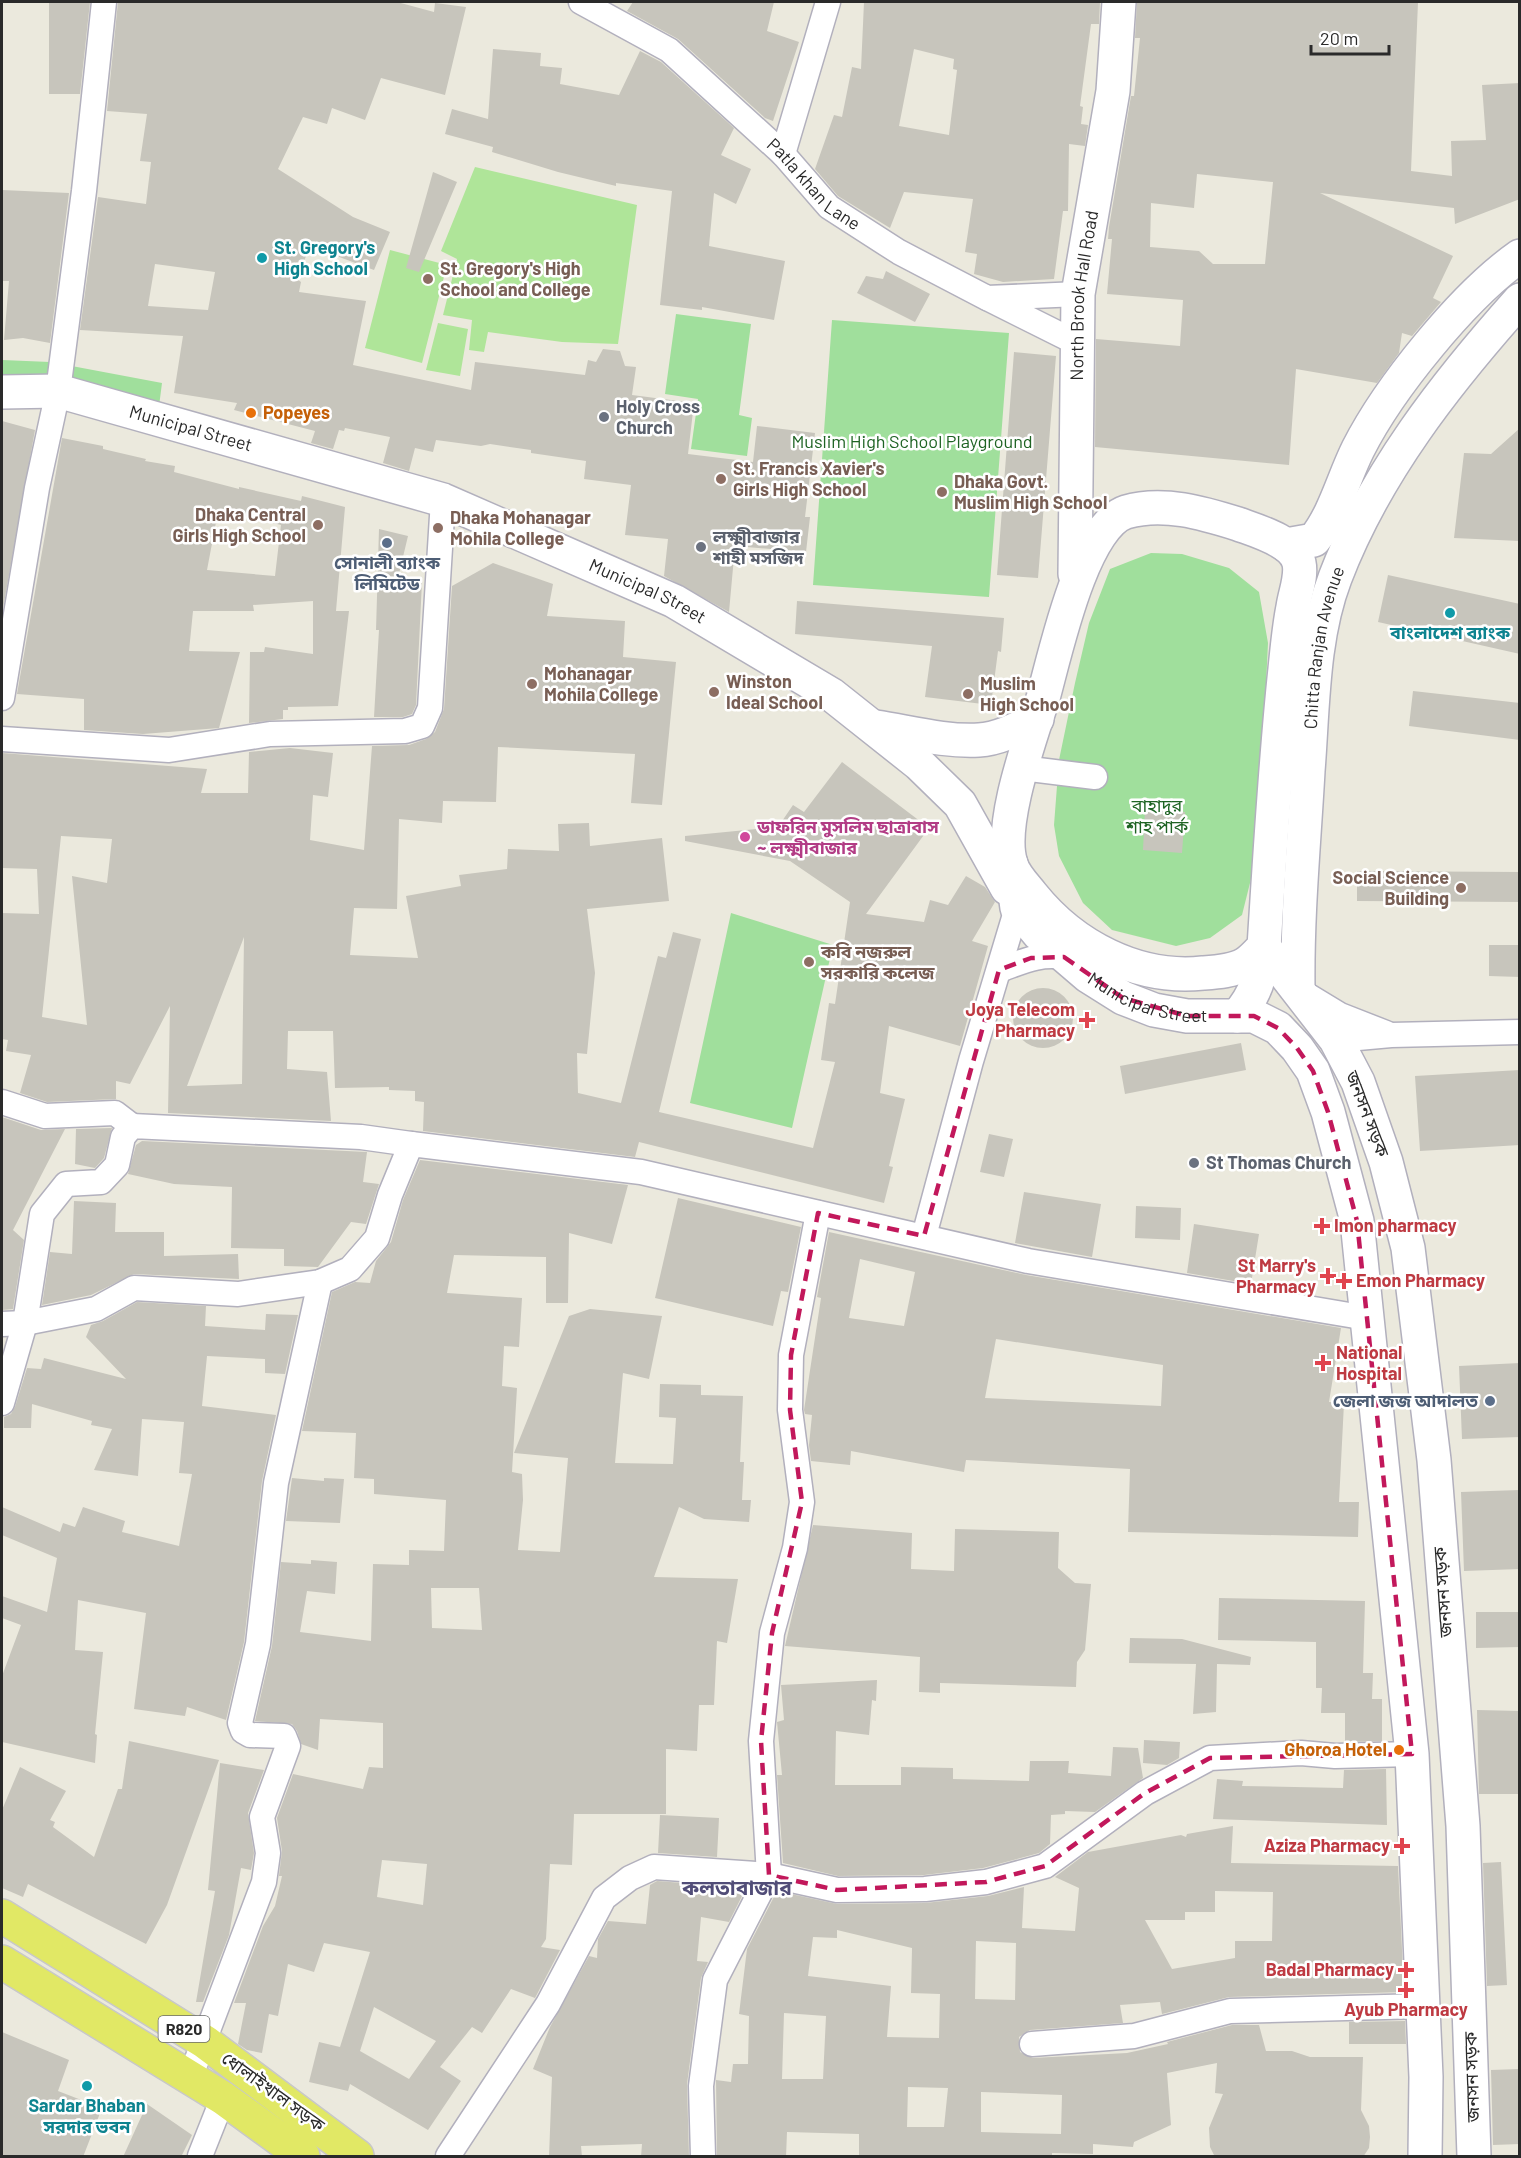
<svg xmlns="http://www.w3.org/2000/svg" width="1521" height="2158" font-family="Barlow,'Noto Sans Bengali',sans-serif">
<rect width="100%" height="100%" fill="#ebe9dd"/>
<path fill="#a0df9c" d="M676 314 751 324 739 415 752 418 747 456 691 449 698 399 665 394Z
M832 320 1009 333 989 597 813 585Z
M2 360 50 362 45 382 2 384Z
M61 364 162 383 158 414 65 388Z
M1151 553 1182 554 1229 568 1259 592 1268 643 1258 851 1242 915 1210 938 1176 946 1112 930 1083 903 1059 856 1054 825 1059 760 1075 683 1089 623 1110 569Z
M731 913 833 945 792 1128 690 1103Z"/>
<path fill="#afe599" d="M475 167 637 205 618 344 562 342 488 332 484 352 469 350 472 320 443 315 457 259 441 251Z
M390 250 447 265 422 363 365 348Z
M438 323 468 329 460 376 426 370Z"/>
<path fill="#c7c5bc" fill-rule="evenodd" d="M49 2H90L80 94H49Z
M118 2H397L434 12 435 3 466 7 445 95 381 78 365 120 332 108 327 124 303 117 278 169 353 217 390 232 374 270 310 246 297 279 301 282 299 292 366 301 353 365 471 390 475 362 585 375 588 360 596 362 603 349 620 351 625 366 636 367 632 395 694 403 688 454 753 462 757 426 815 433 805 517H810L806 552 735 546 729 612 664 576 668 539 625 535 631 485 584 479 586 461 531 453V450L490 444 481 446 436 440 433 452 415 448 409 471 383 463 390 437 345 428 344 431 339 430 333 449 311 443 315 431 234 410 237 403 174 393 183 336 80 330 98 197 146 204 151 162 140 161 147 114 107 111ZM155 264 215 272 208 310 148 306Z
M633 2H774L767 31 799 42 773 121 765 118 678 39 627 11Z
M864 2H1100L1099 24H1091L1080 106 1083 107 1081 124 1088 125 1085 146 1069 144 1068 211H1063L1054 279 1003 282 974 274 977 254 965 252 973 199 904 192 890 228 838 196 815 169 834 115 842 117 852 67 861 69ZM914 49 954 59 953 69 957 70 949 135 899 126Z
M1137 2H1418L1411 171 1452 176 1451 141 1486 140 1482 85 1520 83V199L1455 224 1454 208 1320 193 1453 256 1433 298 1441 302 1412 336 1402 333 1399 353 1377 383 1296 369 1289 465 1095 447 1096 339 1180 346 1183 300 1107 294 1112 239H1108L1109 227 1131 96H1134L1140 38H1135ZM1197 174 1273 182 1265 264H1213L1199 251 1150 247 1151 203 1194 208Z
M493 49 541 53 540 66 562 68 560 84 619 95 640 51 661 62 734 128 721 155 751 169 736 204 714 193 709 246 785 261 774 320 702 307V310L660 305 672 191 616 183V186L558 172 492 152 493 147 445 134 452 109 488 119Z
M433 172 457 182 419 272 406 268Z
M2 190 69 193 50 343 23 338 4 340 9 281H2Z
M886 271 930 294 915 322 857 293 866 276 883 279Z
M1014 352 1056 356 1038 578 997 575Z
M2 421 35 430 2 614Z
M1520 428V541L1454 538 1464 453 1491 454Z
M62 438 103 446V449L146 459 145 461 175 466 174 472 239 489V487L301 501 302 496 345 507 336 611H349L338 706 288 707V710H283V719L249 723 250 652H264L265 647 313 654V601L253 605 254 611H193L189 651 240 652 219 728 143 734 84 730V699L17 694ZM224 511 281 525 275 576 207 570 217 517 222 519Z
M379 529 408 536 397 582H422L416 705 412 714 403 717H374L379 630H376Z
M493 563 553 584 547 616 625 621 623 657 676 662 662 805 631 803 635 754 498 747 496 802 443 801 442 823 399 819 397 909 354 908 350 955 418 958 406 896 461 886 459 875 507 869 508 849 559 851 558 824 589 823 590 846 662 838 669 901 587 909 595 973 587 1054 577 1053 578 1093 621 1103 658 956 666 958 673 932 701 939 659 1112 813 1148 835 1062 821 1060 829 1003 835 1004 850 902 790 861 685 841V836L778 827 793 805 804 812 842 762 929 828 866 914 924 922 930 900 948 905 966 876 985 887 995 902 972 941 988 946 960 1046 889 1026 880 1093 905 1099 889 1166 893 1167 884 1203 639 1142 635 1157 423 1131 424 1102 415 1101V1091L389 1090V1087L335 1088 333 1031H288L287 1069 327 1072 331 1121 168 1113 170 1006 130 1084 116 1081V1099L47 1102 20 1093 31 1055 6 1051 8 1040 2 1039V913L39 914 37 869 2 868V753L207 769 201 793H248L249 752 290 748 333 753 328 797 313 795 310 840 364 850 372 746 409 745 426 739 435 732 444 709 452 586ZM61 836 112 839 107 883 72 876 87 1025 42 1017ZM244 937 242 1084 187 1086Z
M1388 575 1520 604V654L1378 622Z
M797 601 1004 618 1001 652 998 651 991 705 925 697 932 646 795 634Z
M1413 691 1520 703V740L1409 726Z
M1145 809 1185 812 1182 853 1143 850Z
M1357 871 1520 872V902L1357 901Z
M1489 945H1520V977L1489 976Z
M1013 1018a30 30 0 1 1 60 0a30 30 0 1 1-60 0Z
M1241 1043 1246 1070 1125 1094 1120 1066Z
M1520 1070V1145L1420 1151 1415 1076Z
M2 1117 41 1130 65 1129 13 1230 24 1240 13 1309 2 1310Z
M112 1128 104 1158 95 1168 75 1164 76 1129Z
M989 1134 1013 1139 1004 1177 980 1172Z
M142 1141 367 1152 363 1182 379 1184 366 1224 351 1222 318 1267 284 1266V1249L231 1248 232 1187 174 1184 128 1174 136 1145Z
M420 1160 628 1185 612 1244 569 1233 568 1303H546V1257L454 1255 447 1293 522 1298 519 1347 504 1346 502 1386 517 1388 512 1472 522 1474 523 1500 518 1550 560 1552 568 1458 514 1453 569 1316 590 1309 662 1316 649 1379 623 1373 615 1463 673 1464 676 1418 659 1417 660 1384 701 1385V1395L743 1396 740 1462H744L742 1500H751L749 1522 704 1519 679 1507 654 1577 738 1579 727 1643 717 1641 714 1705H699L697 1751 666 1749V1814H574L572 1865 550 1864 546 1939 541 1947 560 1950 535 1998 511 1989 482 2033 472 2027 440 2067 461 2081 428 2130 350 2084 348 2091 309 2082 319 2042 340 2047 370 1952 324 1943 314 1972 288 1964 278 2016 269 2014 262 2053 247 2050 238 2044 246 2003H234L263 1926 275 1906 282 1876H279L282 1851 277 1818 293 1774 363 1789 369 1767 383 1768V1723L320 1719 318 1750 301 1744 297 1731 292 1724 255 1721 272 1646 281 1562 311 1564V1560L337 1562 335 1594 307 1591 300 1632 371 1641 373 1564 409 1565V1550L444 1551 446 1500 374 1494V1479L354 1478 356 1433 302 1431 332 1292 355 1282 370 1283 376 1261 391 1242 403 1200ZM431 1588H479L482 1630 432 1628ZM382 1860 427 1864 423 1905 377 1897ZM374 2007 436 2041 409 2079 360 2051Z
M1024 1192 1101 1204 1092 1257 1015 1243Z
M678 1198 801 1227 788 1292 781 1291 773 1326 655 1298Z
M74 1201 116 1203 115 1232H164V1256L238 1254 239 1279 134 1274 91 1295 42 1305 50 1252 72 1254Z
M1136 1206 1181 1208 1180 1240 1135 1238Z
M1194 1224 1259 1234 1251 1284 1187 1273Z
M829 1232 1026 1275 1341 1328 1329 1402 1344 1403 1339 1502H1359L1358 1537 1128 1532 1130 1469 966 1460 964 1472 851 1451 850 1465 811 1461 809 1445 812 1415 805 1414 804 1410 821 1298 817 1297ZM860 1259 915 1272 904 1326 849 1318ZM996 1339 1163 1365 1161 1406 985 1398Z
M137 1302 206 1306 205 1326 265 1330 266 1314 298 1315 285 1374 265 1373V1359L207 1356 202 1406 276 1415 262 1481 244 1642 226 1720 187 1707 185 1716 134 1709 146 1613 78 1600 75 1650 103 1652 95 1734 97 1735 95 1763 2 1742V1676L21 1625 2 1618V1596L47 1612 57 1558 2 1535V1507L60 1532 63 1523 75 1527 83 1507 125 1521 122 1532 179 1546 192 1474 179 1473 184 1422 142 1419 138 1476 94 1470 112 1429 91 1425 92 1421 32 1404 31 1428H4V1417L11 1414 15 1407 27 1368 41 1369 44 1358 126 1379 86 1337 91 1325 103 1321Z
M1520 1363V1437L1462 1439 1459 1366Z
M292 1478 324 1481V1478L344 1479 340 1523 286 1521Z
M1520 1490V1569L1464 1571 1461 1492Z
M813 1525 912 1533 911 1569 954 1571 955 1529 1059 1532 1058 1568 1075 1583 1091 1584 1085 1650 1077 1662 1076 1687 940 1683V1693L919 1692 920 1657 785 1646Z
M1219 1598 1365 1601 1363 1673H1373L1372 1699H1382V1741L1345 1742V1713H1321L1322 1688H1316V1642L1218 1640Z
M1476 1612H1520V1647L1476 1648Z
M1130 1638 1182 1639 1251 1657 1250 1665 1217 1664 1216 1712 1193 1714 1196 1664 1129 1663Z
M877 1680 876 1701 872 1700 869 1735 836 1731 835 1785H901V1767L953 1768V1779L1029 1781 1030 1761H1069L1068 1773 1111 1776 1113 1747 1138 1748 1143 1778 1095 1812 1065 1811V1814L1051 1815 1050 1844 1039 1853 983 1868 924 1875 838 1876 783 1863 777 1775H782L777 1722 784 1720 781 1685Z
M1477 1710 1520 1711V1794H1479Z
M1144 1740 1180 1742 1179 1758 1167 1765 1143 1763Z
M129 1741 219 1760 167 1905 146 1944 28 1884 23 1897 2 1888V1810L20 1767 66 1791 50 1820 55 1822 53 1827 94 1857 118 1789H122Z
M220 1763 264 1770 248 1813 254 1853 251 1870 241 1868 229 1935 203 2002H196L215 1891 208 1890Z
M1386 1769 1387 1825 1213 1819 1217 1779 1243 1781 1242 1786 1343 1788 1344 1770Z
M660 1815 719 1818 717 1857 658 1853Z
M1233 1826 1231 1863 1398 1866 1404 1992 1229 1997 1162 2014 1160 2002 1120 2005 1123 2023 1030 2030 1019 2037 1020 2052 1033 2058 1127 2053 1168 2044 1167 2042 1232 2025H1259L1266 2051H1292L1310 2057H1363L1361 2110 1369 2126 1370 2137 1369 2148 1363 2157H1215L1210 2147 1209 2128 1223 2094 1215 2093 1217 2063 1167 2073 1171 2125 1134 2142 1133 2147 1093 2144V2154L1052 2153V2157H859V2134L787 2132 786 2157H717L716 2080 731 2082 733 2064H748L749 2016 739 2014 747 1949 777 1891 837 1904 925 1903 988 1896 1024 1887 1022 1928 1075 1931 1079 1888 1055 1877 1088 1852 1181 1835 1186 1837 1187 1834ZM1215 1891 1273 1892 1272 1941H1235V1958L1172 1969 1145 1920H1185V1912H1215ZM837 1930 912 1948 911 1993 940 1994 939 2038 887 2037 891 1986 808 1976 813 1937 837 1938ZM976 1941 1016 1943 1015 2000 975 1999ZM784 2013 826 2016 823 2079H782ZM908 2087 948 2088 944 2127H907ZM981 2092 1062 2095 1061 2134 981 2132Z
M1501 1862 1507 1985 1487 1986 1483 1863Z
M657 1881 746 1888 729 1922 701 1917 697 1961 708 1962 701 1978 687 2084 689 2157H641L642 2144 581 2146 582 2157H549L552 2077 533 2069 550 2027 589 1956 597 1958 598 1939 608 1921 646 1924 650 1885Z
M1405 2021 1406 2044H1349V2022Z
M2 2032 69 2060 58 2091 102 2108 83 2157H2Z
M1520 2069V2144L1493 2145 1491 2070Z
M147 2104 192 2135 181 2157H123Z"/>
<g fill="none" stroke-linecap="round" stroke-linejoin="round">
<g stroke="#b2b0bd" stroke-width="27">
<g id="street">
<path id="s1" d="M581 2 669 50 783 154 829 207 899 252 987 298 1078 294"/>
<path d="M783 154 828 2"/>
<path d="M989 299 1075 342"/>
<path d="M2 698 37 488 58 391 84 191 104 2"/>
<path d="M2 739 169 750 270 734 405 731 422 726 430 708 443 500"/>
<path d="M1022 768 1095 777"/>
<path d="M999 970C1022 962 1039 953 1064 957"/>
<path d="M1307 995 1340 1015 1386 1033"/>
<path d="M1336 1040 1391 1035 1520 1032"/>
<path d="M2 1102 45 1116 115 1113 132 1126"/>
<path d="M924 1236 971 1061 1017 908"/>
<path d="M2 1324 25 1323 96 1309 134 1288 238 1294 320 1282 350 1269 377 1238 390 1195 411 1144 641 1172 1028 1261 1367 1318"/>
<path d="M2 1403 25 1323 42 1214 66 1184 101 1182 117 1165 123 1137 132 1126 361 1137 411 1144"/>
<path d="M1032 2044 1134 2036 1230 2011 1423 2006"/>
<path d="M190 2078 264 1882 268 1853 262 1817 288 1746 284 1736 250 1735 243 1731 240 1723 258 1644 276 1483 320 1282"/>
<path d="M200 2156 223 2098"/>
<path d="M448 2156 548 2004 604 1898 630 1878 654 1867 769 1875 837 1890 925 1889 986 1882 1045 1866 1145 1793 1210 1758 1301 1753 1335 1756 1412 1754"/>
<path d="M703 2156 701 2086 715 1980 769 1875 761 1741 772 1633 795 1548 802 1502 790 1410 791 1355 818 1213"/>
</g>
</g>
<g stroke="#b2b0bd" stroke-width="36">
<g id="secondary">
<path id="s2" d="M2 392 58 391 443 500 674 601 832 695 919 764 960 804 1007 888"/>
<path d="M1286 545 1314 540C1335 514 1343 479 1358 449 1389 388 1463 296 1520 256"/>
<path id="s3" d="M1075 574 1078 294 1113 91 1119 2"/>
<path d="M876 727C909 732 945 742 979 740 999 739 1019 728 1037 719"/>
<path id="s4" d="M1011 864 1017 908 1039 934 1088 976 1123 998 1154 1010 1187 1016H1254L1278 1028 1297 1048 1313 1071 1328 1112 1357 1221 1412 1754 1426 2077 1425 2156"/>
<path d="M1264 947 1336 1040 1358 1082 1386 1162 1408 1248 1434 1460 1463 1826 1474 2156"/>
<path id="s5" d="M1298 988C1297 915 1304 843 1308 771 1313 708 1312 638 1335 578 1375 473 1446 383 1520 300"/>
<path d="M1237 1016C1256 995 1261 975 1264 947 1270 854 1275 762 1285 669 1287 649 1289 627 1293 607 1295 593 1302 577 1299 563 1294 541 1257 531 1238 524 1203 513 1163 501 1126 512 1082 526 1055 655 1043 698 1031 737 998 825 1011 864 1014 875 1025 886 1032 895 1073 946 1137 980 1203 973 1217 972 1233 971 1245 964 1252 960 1258 952 1264 947"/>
</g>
</g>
<g stroke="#c8c8c8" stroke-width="36">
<path id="primary" d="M2 1916 205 2042 357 2156
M2 1962 223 2098 303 2156"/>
</g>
<use href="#street" stroke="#fff" stroke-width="24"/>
<use href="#secondary" stroke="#fff" stroke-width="33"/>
<use href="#primary" stroke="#e1e865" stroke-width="33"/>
</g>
<path fill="none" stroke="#c2185b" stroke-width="4.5" stroke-dasharray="12 8" stroke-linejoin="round" d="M1064 957 1123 998 1187 1016H1254L1278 1028 1297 1048 1313 1071 1328 1112 1357 1221 1412 1754 1210 1758 1145 1793 1045 1866 986 1882 837 1890 769 1875 761 1741 772 1633 802 1502 790 1410 791 1355 818 1213 924 1236 999 970 1031 958Z"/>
<g fill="#0f9aa8" stroke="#fff" stroke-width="2">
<circle cx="262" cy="258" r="6"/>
<circle cx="1450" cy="613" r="6"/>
<circle cx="87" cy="2086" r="6"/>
</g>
<g fill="#8d6e63" stroke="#fff" stroke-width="2">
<circle cx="428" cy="279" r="6"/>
<circle cx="721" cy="479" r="6"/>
<circle cx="942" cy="492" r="6"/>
<circle cx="318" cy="525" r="6"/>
<circle cx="438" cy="528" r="6"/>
<circle cx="532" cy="684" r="6"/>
<circle cx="714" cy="692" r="6"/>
<circle cx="968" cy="694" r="6"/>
<circle cx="1461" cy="888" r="6"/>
<circle cx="809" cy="962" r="6"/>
</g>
<g fill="#e8710a" stroke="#fff" stroke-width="2">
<circle cx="251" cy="413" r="6"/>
<circle cx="1399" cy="1750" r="6"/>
</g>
<g fill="#6b7280" stroke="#fff" stroke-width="2">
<circle cx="604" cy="417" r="6"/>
<circle cx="701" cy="547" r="6"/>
<circle cx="1194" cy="1163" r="6"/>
</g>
<g fill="#5c6f8a" stroke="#fff" stroke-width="2">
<circle cx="387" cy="543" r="6"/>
<circle cx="1490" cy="1401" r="6"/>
</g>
<circle fill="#d1479c" stroke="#fff" stroke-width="2" cx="745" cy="837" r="6"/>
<g fill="#e0444e" stroke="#fff" stroke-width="2">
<path d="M1084 1011h6v6h6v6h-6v6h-6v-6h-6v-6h6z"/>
<path d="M1319 1217h6v6h6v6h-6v6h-6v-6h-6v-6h6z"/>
<path d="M1325 1267h6v6h6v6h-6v6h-6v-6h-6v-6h6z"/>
<path d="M1341 1272h6v6h6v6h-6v6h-6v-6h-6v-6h6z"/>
<path d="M1320 1354h6v6h6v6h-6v6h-6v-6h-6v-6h6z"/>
<path d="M1399 1837h6v6h6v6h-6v6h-6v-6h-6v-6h6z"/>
<path d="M1403 1961h6v6h6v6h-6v6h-6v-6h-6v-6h6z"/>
<path d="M1403 1981h6v6h6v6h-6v6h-6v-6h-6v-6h6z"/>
</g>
<g text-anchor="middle" stroke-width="5" stroke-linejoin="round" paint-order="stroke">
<rect fill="#fff" stroke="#6a6a6a" stroke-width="1.5" x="158.5" y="2016" width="51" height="26" rx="4.5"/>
<g font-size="16" font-weight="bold" fill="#2a2a2a">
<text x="184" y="2035">R820</text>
</g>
<g font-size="18" fill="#2a2a2a" stroke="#fff">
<text dy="6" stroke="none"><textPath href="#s1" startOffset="298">Patla khan Lane</textPath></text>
<text dy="6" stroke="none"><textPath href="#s3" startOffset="279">North Brook Hall Road</textPath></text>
<text dy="6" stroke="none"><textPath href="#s2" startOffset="194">Municipal Street</textPath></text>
<text dy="6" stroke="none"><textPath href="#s2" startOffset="680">Municipal Street</textPath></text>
<text dy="6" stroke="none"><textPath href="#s5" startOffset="342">Chitta Ranjan Avenue</textPath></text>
<text dy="6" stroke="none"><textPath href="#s4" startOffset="208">Municipal Street</textPath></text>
<text transform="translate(1367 1114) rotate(69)" y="6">জনসন সড়ক</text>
<text transform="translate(1443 1592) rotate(-94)" y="6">জনসন সড়ক</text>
<text transform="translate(1472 2077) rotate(-92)" y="6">জনসন সড়ক</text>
<text transform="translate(273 2092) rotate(36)" y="6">ধোলাইখাল সড়ক</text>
</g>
<g font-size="18" font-weight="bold" fill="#0d838f" stroke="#fff">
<text x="274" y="254" text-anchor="start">St. Gregory's<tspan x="274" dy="21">High School</tspan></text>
<text x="1450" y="639">বাংলাদেশ ব্যাংক</text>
<text x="87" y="2112">Sardar Bhaban<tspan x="87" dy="21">সরদার ভবন</tspan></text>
</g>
<g font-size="18" font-weight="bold" fill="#785e54" stroke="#fff" text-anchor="start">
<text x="440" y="275">St. Gregory's High<tspan x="440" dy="21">School and College</tspan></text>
<text x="733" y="475">St. Francis Xavier's<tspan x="733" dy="21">Girls High School</tspan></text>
<text x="954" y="488">Dhaka Govt.<tspan x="954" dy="21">Muslim High School</tspan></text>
<text x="306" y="521" text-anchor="end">Dhaka Central<tspan x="306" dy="21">Girls High School</tspan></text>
<text x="450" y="524">Dhaka Mohanagar<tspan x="450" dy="21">Mohila College</tspan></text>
<text x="544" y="680">Mohanagar<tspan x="544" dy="21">Mohila College</tspan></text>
<text x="726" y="688">Winston<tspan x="726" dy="21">Ideal School</tspan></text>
<text x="980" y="690">Muslim<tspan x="980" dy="21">High School</tspan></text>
<text x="1449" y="884" text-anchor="end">Social Science<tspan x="1449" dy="21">Building</tspan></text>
<text x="821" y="958">কবি নজরুল<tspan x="821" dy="21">সরকারি কলেজ</tspan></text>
</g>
<g font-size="18" font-weight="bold" fill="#5b616d" stroke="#fff" text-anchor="start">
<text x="616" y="413">Holy Cross<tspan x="616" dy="21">Church</tspan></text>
<text x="713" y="543">লক্ষ্মীবাজার<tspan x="713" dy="21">শাহী মসজিদ</tspan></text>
<text x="1206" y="1169">St Thomas Church</text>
</g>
<g font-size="18" font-weight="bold" fill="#c56008" stroke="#fff" text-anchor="start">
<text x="263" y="419">Popeyes</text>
<text x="1387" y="1756" text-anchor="end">Ghoroa Hotel</text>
</g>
<g font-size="18" fill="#1e6323" stroke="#fff">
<text x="912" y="448">Muslim High School Playground</text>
<text x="1157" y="812">বাহাদুর<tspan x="1157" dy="21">শাহ পার্ক</tspan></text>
</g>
<g font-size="18" font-weight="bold" fill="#4e5e75" stroke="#fff">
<text x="387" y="569">সোনালী ব্যাংক<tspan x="387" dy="21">লিমিটেড</tspan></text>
<text x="1478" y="1407" text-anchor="end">জেলা জজ আদালত</text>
</g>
<g font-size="18" font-weight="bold" fill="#b23c85" stroke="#fff" text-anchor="start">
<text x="757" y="833">ডাফরিন মুসলিম ছাত্রাবাস<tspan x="757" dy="21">~ লক্ষ্মীবাজার</tspan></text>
</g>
<g font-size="18" font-weight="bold" fill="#be3a42" stroke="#fff" text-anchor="end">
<text x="1075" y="1016">Joya Telecom<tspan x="1075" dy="21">Pharmacy</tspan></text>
<text x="1334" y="1232" text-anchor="start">Imon pharmacy</text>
<text x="1316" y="1272">St Marry's<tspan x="1316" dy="21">Pharmacy</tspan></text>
<text x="1356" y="1287" text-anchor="start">Emon Pharmacy</text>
<text x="1336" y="1359" text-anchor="start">National<tspan x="1336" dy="21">Hospital</tspan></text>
<text x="1390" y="1852">Aziza Pharmacy</text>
<text x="1394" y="1976">Badal Pharmacy</text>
<text x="1406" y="2016" text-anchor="middle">Ayub Pharmacy</text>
</g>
<g font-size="21" font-weight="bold" fill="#514d78" stroke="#fff">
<text x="737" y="1895">কলতাবাজার</text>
</g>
</g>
<rect width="1521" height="2158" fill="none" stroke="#2a2a2a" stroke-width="6"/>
<path d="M1311 45v9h78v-9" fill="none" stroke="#2a2a2a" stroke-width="3"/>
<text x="1320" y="45" font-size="18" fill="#2a2a2a" stroke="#ffffff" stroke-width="4.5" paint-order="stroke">20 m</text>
</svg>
